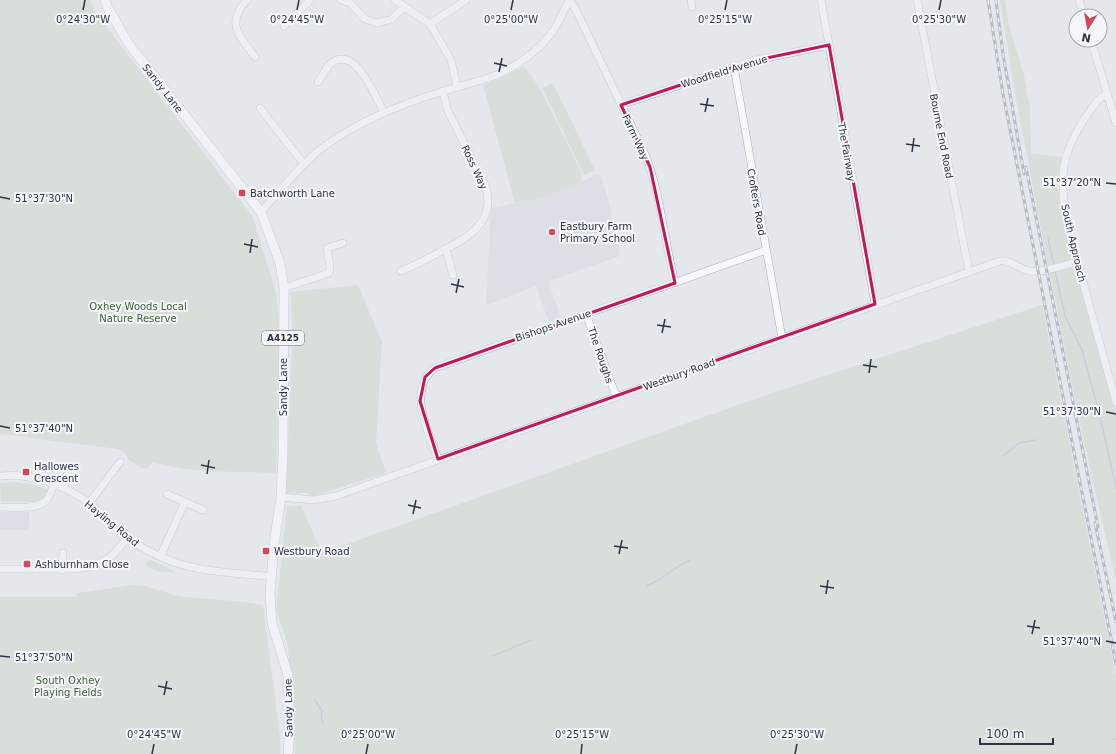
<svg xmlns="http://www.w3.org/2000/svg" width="1116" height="754" font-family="'DejaVu Sans',sans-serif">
<rect width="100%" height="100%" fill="#e4e7ec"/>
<path fill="#d2d6de" d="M600 174 609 202 620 256 548 281 561 318 549 322 536 286 486 305 491 208 541 198Z
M0 512H29V527L26 530H0Z"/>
<path fill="#c9d6c5" d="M0 0H90L96 13 253 217 276 293 279 321 280 385 276 473C235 471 192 474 152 462L148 468 142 469 128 459 124 452 118 449 0 434Z
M1000 0H1005L1008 22 1024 75 1030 109 1031 153 1062 157C1060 164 1058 172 1058 179 1058 205 1064 232 1072 257L1067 261 1048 265 1016 99Z
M524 66 540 88 582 174 581 182 541 198 515 203 483 85 497 80Z
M553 83 595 170 584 175 542 88Z
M1068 266 1076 269 1116 411V580C1091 478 1069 375 1050 272Z
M358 285 382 342 376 443 386 473 313 496 307 493H286L292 352V315L290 292Z
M1042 305 1116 676V754H295L288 646 276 609 287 506H301L322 553 766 395Z
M17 482 32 484 49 490C47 497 42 501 35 504L34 502H1V504L0 483Z
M149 559 173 570V572C163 572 154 572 146 565Z
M133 585C149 585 164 593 180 596 208 600 236 600 263 605L280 735V754H0V597H77V593Z"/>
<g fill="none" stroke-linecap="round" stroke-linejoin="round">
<path stroke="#9fb4cc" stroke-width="1.5" d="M1048 238 1054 266
M1055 271 1065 316 1082 350 1101 420 1116 488
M1003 456 1019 443 1035 440
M646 586C662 580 674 567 690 560
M493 656 531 640
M315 700 322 711 321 717 323 724
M1113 739H1116"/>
<g stroke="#a9aeb7" stroke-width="8">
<path id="minor" d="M247 0C225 24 239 35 255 57
M341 0 350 3 365 19 378 23 392 19 404 7
M395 0 430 24 451 60 457 87
M569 0 575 8 645 154C661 195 664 240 675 283
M691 0 692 7
M821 0 875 304
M917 0 969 272
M1079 0 1084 16
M430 24 466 0
M284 26 310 0
M1091 40 1116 123
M734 67 782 338
M318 82 329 65 336 60C341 59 347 59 351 62 363 69 378 100 384 113
M1107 95C1098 97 1093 107 1088 114 1059 154 1059 181 1068 228L1116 402
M621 105 752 61 829 45
M260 108 304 164
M261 212C281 190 299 166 322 148 358 121 401 104 444 91 460 86 477 82 494 76 516 67 539 51 553 31 560 21 563 10 570 0
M446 249 453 275
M401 271C414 266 427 259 440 252 467 238 498 222 485 185L447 109 443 91
M284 288 329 273 330 266 327 248 343 243
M586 314 616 396
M438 459C429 434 406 389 435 368L766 250
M0 476C31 473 63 484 89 503 102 513 113 527 127 538 137 545 150 552 161 557 196 573 234 572 272 577
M63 488 66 481 69 466
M167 494 203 510
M281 497 314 500 336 496 1000 261C1011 259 1019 270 1030 271 1043 273 1064 265 1077 262
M89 503 120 462
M0 507C12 507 37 510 46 501 50 496 52 490 54 484
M160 557 185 502
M0 569H76L89 567 104 561 114 554 127 538
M62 570 63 553"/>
</g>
<g stroke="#a3abb8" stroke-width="10">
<path id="major" d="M105 0 107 6 128 43 261 212 280 263 284 288 283 453 281 497 274 544 270 594 272 623 288 675 290 728 288 754"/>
</g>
<use href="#minor" stroke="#f7f8fa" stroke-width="7"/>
<use href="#major" stroke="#fff" stroke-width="9"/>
<g stroke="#7d8696" stroke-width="3">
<path id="rail" d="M988 0 1003 94 1116 664
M996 0 1003 54 1024 174
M1026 167 1098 527
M1095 523 1116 622"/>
</g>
<use href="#rail" stroke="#f4f6f9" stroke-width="1.5" stroke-dasharray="4.5" stroke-linecap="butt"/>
</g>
<path d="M0 0H1116V754H0ZM829 45 875 304 438 459 420 401 425 377 435 368 675 283 650 167 621 105 752 61Z" fill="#e4e7ec" fill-opacity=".55" fill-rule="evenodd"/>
<path fill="none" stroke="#c2185b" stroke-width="3" stroke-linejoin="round" d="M829 45 875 304 438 459 420 401 425 377 435 368 675 283 650 167 621 105 752 61Z"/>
<path fill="none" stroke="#2b3445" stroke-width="1.5" d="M83 10 85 0M297 10 299 0M511 10 513 0M725 10 727 0M939 10 941 0M494 63 507 66M499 72 502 58M700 104 714 106M705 112 708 98M906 144 920 146M912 152 914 138M1106 183 1116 184M0 197 10 199M244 244 258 247M250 253 252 239M451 284 464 287M456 293 459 279M657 325 671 327M662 333 665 319M863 365 877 367M869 373 871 359M1106 412 1116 414M0 426 10 428M201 465 215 468M207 474 209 460M408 505 421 508M413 514 416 500M614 546 628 548M619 554 622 540M820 586 834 588M826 594 828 580M1027 626 1040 628M1032 634 1035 620M1106 641 1116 643M0 656 10 657M158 686 172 689M164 695 167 681M152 754 154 744M366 754 368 744M581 754 582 744M795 754 797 744"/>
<g fill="#d1495b" stroke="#f4f6f9" stroke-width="1.5">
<rect x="238" y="189" width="8" height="8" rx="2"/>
<circle cx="552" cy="232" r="4"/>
<rect x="22" y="468" width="8" height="8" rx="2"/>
<rect x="262" y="547" width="8" height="8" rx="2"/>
<rect x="23" y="560" width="8" height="8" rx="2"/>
</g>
<g text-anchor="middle" stroke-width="4" stroke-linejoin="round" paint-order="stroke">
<rect fill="#f4f6f9" stroke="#676e7b" stroke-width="1" x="262" y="331" width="42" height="14" rx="3"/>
<g font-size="9" font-weight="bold" fill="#2b3445">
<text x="283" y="341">A4125</text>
</g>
<g font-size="10" fill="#2b3445" stroke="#f4f6f9">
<text transform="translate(724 71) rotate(-17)" y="4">Woodfield Avenue</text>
<text transform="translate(163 88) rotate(52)" y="4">Sandy Lane</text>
<text transform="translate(942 136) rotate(79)" y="4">Bourne End Road</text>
<text transform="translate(636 137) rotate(65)" y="4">Farm Way</text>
<text transform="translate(847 152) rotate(80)" y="4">The Fairway</text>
<text transform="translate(475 167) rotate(65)" y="4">Ross Way</text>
<text transform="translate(757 202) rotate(80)" y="4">Crofters Road</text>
<text transform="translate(1074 243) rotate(77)" y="4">South Approach</text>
<text transform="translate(553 325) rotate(-19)" y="4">Bishops Avenue</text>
<text transform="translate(601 355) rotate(71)" y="4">The Roughs</text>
<text transform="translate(679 374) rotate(-20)" y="4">Westbury Road</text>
<text transform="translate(283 387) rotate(-90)" y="4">Sandy Lane</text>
<text transform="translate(112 523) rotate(39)" y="4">Hayling Road</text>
<text transform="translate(288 708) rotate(-91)" y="4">Sandy Lane</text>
</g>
<g font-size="10" fill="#2b3445" stroke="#f4f6f9" text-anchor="start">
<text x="250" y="197">Batchworth Lane</text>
<text x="560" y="230">Eastbury Farm<tspan x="560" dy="12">Primary School</tspan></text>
<text x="34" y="470">Hallowes<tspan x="34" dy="12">Crescent</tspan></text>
<text x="274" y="555">Westbury Road</text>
<text x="35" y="568">Ashburnham Close</text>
</g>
<g font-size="10" fill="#3f6138" stroke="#f4f6f9">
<text x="138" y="310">Oxhey Woods Local<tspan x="138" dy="12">Nature Reserve</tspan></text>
<text x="68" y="684">South Oxhey<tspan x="68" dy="12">Playing Fields</tspan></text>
</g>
</g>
<g font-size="10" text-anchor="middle" fill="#2b3445" stroke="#f4f6f9" stroke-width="4" stroke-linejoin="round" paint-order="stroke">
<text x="83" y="23">0°24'30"W</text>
<text x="297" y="23">0°24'45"W</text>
<text x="511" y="23">0°25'00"W</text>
<text x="725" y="23">0°25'15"W</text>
<text x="939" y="23">0°25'30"W</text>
<text x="1072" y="186">51°37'20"N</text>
<text x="44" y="202">51°37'30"N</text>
<text x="1072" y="415">51°37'30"N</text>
<text x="44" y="432">51°37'40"N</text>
<text x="1072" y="645">51°37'40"N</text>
<text x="44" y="661">51°37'50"N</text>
<text x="154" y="738">0°24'45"W</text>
<text x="368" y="738">0°25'00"W</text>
<text x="582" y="738">0°25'15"W</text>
<text x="797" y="738">0°25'30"W</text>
</g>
<g transform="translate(1088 28) rotate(191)"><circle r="19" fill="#f4f6f9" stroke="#a4a8b1"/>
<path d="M0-3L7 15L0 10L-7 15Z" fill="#d1495b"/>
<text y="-6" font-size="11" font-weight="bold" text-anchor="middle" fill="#2b3445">N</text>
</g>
<path d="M980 738v6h73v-6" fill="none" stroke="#2b3445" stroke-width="2"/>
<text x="986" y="738" font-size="12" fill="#2b3445" stroke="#f4f6f9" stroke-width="3" paint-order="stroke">100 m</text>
</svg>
